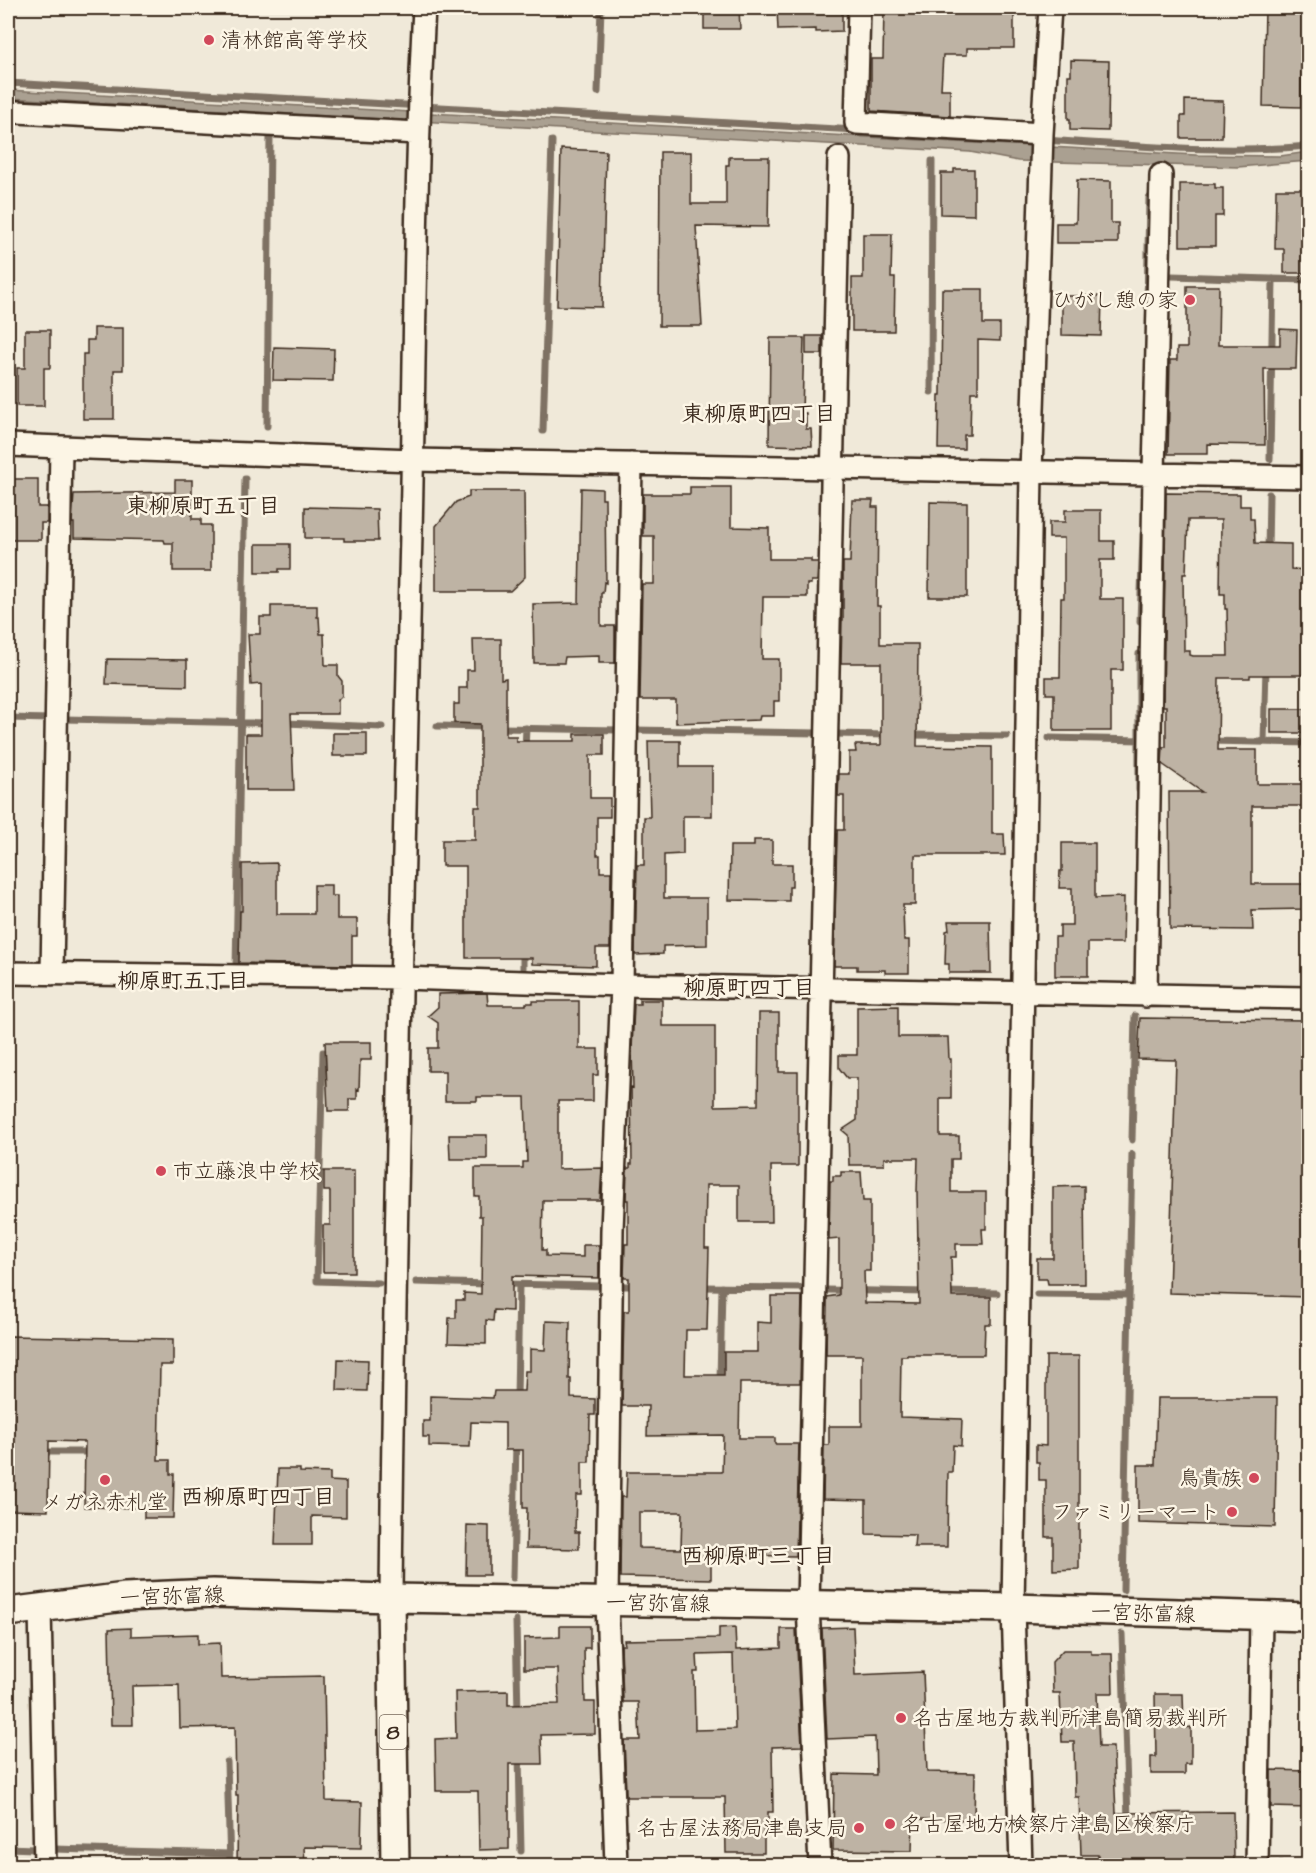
<svg xmlns="http://www.w3.org/2000/svg" width="1316" height="1873" font-family="'Architects Daughter','Klee One',sans-serif">
<rect width="100%" height="100%" fill="#f0e9d9"/>
<filter id="ink" filterUnits="userSpaceOnUse"><feTurbulence type="fractalNoise" baseFrequency=".0167" numOctaves="2"/><feDisplacementMap in="SourceGraphic" scale="12" xChannelSelector="R" yChannelSelector="G"/><feConvolveMatrix kernelMatrix="1 2 1 2 8 2 1 2 1" color-interpolation-filters="sRGB"/></filter>
<g filter="url(#ink)">
<path fill="#aaa091" stroke="#7e7163" stroke-width="1.5" d="M8 90 1196 155 1280 156 1308 152V161L1238 167 1018 161 970 152 8 98Z"/>
<g fill="none" stroke-linecap="round" stroke-linejoin="round">
<path stroke="#7e7163" stroke-width="7" d="M8 83 856 130
M598 92 601 8
M1043 140C1132 145 1220 154 1308 146
M1171 276 1308 280
M1147 306 1149 198
M931 392 932 161
M267 426 270 135
M543 431 552 141
M1270 459 1273 279
M1268 551 1269 494
M1140 622 1143 534
M8 718 51 719
M63 719 268 723
M285 723 382 727
M437 726 488 727
M499 728 619 730
M632 730 818 733
M834 734 888 735
M908 735 1007 736
M1049 738 1142 740
M1210 741 1308 743
M1264 742 1266 667
M525 749 526 728
M1139 790V654
M236 968 245 479
M523 968V949
M323 1052 317 1281 379 1283
M1132 1140 1135 1016
M416 1282 488 1284
M505 1284 603 1286
M623 1286H638
M700 1287 805 1288
M826 1290 926 1292
M943 1292 997 1293
M1037 1294 1129 1295
M720 1381 722 1287
M517 1399 519 1285
M40 1452H92
M513 1578 516 1443
M1123 1590 1132 1154
M516 1621 518 1714
M1122 1634 1128 1820
M519 1755 521 1851
M227 1762 230 1866
M8 1848 34 1849
M54 1849 230 1854
M1270 1864 1297 1866
M520 1865V1866"/>
</g>
<path fill="#beb3a4" stroke="#3b2a1e" stroke-width="1.5" fill-rule="evenodd" d="M704 8H739L740 29H704Z
M777 8H842V31L816 32V29L778 30Z
M930 8H1014V48H967V55H943L941 89H950V116L871 111V59H883L884 9Z
M1265 8H1302L1301 107 1263 106Z
M1071 60 1109 61 1108 131 1070 130V119H1068V75H1071Z
M1185 100 1223 101 1222 138H1181V116H1185Z
M561 149 606 151 602 307 557 306Z
M660 152H691V204H726V165H729V157H769L768 227 696 226 702 326H659Z
M954 169H974V215L941 214V173H954Z
M1077 180 1111 181V223H1118V243H1056V223H1076Z
M1180 184H1215V188H1223V216H1215V246H1180Z
M1276 189H1305V202H1308V273H1284V249H1275Z
M863 234H892L891 278H895L894 331H852V278H863Z
M1187 286H1219L1218 345H1280V329L1297 330 1296 369H1264L1265 445 1208 444V454H1168L1170 360H1177V348H1187Z
M942 289H983V324H1000V341L978 340V392H971L970 435H964V449H938L939 395H941Z
M1062 296H1102L1101 336 1062 335Z
M94 328H123V370H114V419H83V354H87V340H94Z
M25 330H50V368H44V406H17V368H25Z
M806 336H822V354H806Z
M770 338H804L802 413H806V429H811L812 446 769 445Z
M274 347 334 349 333 381 273 380Z
M11 479H38V507H47V523H41V540H11Z
M175 480H192V519H201V525H211V571H173V543H165L164 540 74 538V523H72L74 494 175 492Z
M690 487H731V527L769 528V559H811V562H818L817 581H811V584H807V597H763L762 659H779V701H774V716H760L759 720 676 723V700H640L642 584H654V536H643V494H690Z
M581 488 602 489V499H605L606 583 604 582 603 593H601V626H615V663H599V656L565 657 564 663H534L533 604 579 603Z
M469 491H524L525 577 510 591H436V526L456 502 469 497Z
M1166 493 1240 494V506H1250V519H1254L1255 543 1291 544V569L1308 570V675H1250V678H1219L1218 750H1257V784H1308V806H1252V884H1308V909L1252 910 1253 930 1170 929 1169 792H1202L1162 764 1163 747H1166V706H1163ZM1188 520H1221L1220 594H1225V609H1227L1228 656H1193L1190 655V651H1184L1183 574H1186Z
M852 500H873L872 507H878L877 606H880V644H918L917 746 992 747V834H1004L1005 855H915V905H903L904 940H909V973H885V970H857V966H834L837 830H844V796H838L839 774H849V752H856L855 745H881V663H841L842 620H843V562H850Z
M930 502 967 503V597H929Z
M305 507 377 509 378 541H344V538H305Z
M1065 510H1101V541H1114V560H1100V599H1123V670H1111V731H1054V694H1046V677H1060L1061 598H1064V538H1049V522H1065Z
M256 544H290V569H279V572H256Z
M271 606H317V617H319L320 634H324L325 665H338V676L342 681V696L338 700V714H291L294 790H246V734H261V684L251 685 248 634H260V617H271Z
M473 639H501V679L506 678V736H516V741H575V734H604V755H590V798H610V817H597V855H600V872H611L610 948H596V966L532 964V958H466V866H442V840H475V807H480V724L454 723V704H459V688H467V670H474Z
M107 659 187 660V686L106 684Z
M1271 709H1308V733H1271Z
M333 733H367V756H333Z
M648 741H680V767H712V816H683V854L664 855V898H707V945L663 946V954L635 955 637 865H644V817H650Z
M754 840H772V864H792V887H789V901L729 900 730 846H754Z
M1062 843H1095V898L1124 897 1123 943H1088V976H1055V937H1060V925H1072V888H1059L1060 871H1062Z
M277 863V914H314V885H331V896H337V919H357V936H352V965L239 963 240 911H242V864Z
M948 921H990L991 973H949V964H945L946 931 949 930Z
M487 993 488 1005H526V1003H533V1001H579V1049H598V1075H593V1101H558V1169L602 1168 600 1200H543L542 1250H546V1256L583 1257V1245H599V1278L512 1276V1311L494 1310 493 1321 486 1320V1344L448 1343 449 1318H456V1300H464V1293L481 1294 482 1216H479V1196H475V1168H523V1162H527L525 1097H477V1101H445V1071H428V1048H438V1023L428 1016 438 1007V994Z
M640 1000H662V1026H715V1106L758 1105 759 1013H779V1072H798V1166H771L772 1222H739V1185H706L705 1248H709L707 1330H686L685 1375H724V1352H757V1322L771 1323V1296H802L800 1383H740L739 1438H775V1444H799L796 1556 711 1555V1579L620 1577 621 1497H626L627 1472H722L723 1435 647 1436 648 1406H622L624 1311H629V1278H624L625 1244H628V1200H626L627 1168H630V1164H632L631 1087 633 1088 632 1050 634 1004H640ZM639 1512H682L681 1549 639 1548Z
M898 1006V1037H948L949 1059H951V1098H940V1136H959V1159H951V1192H986V1229H982L983 1244H956V1257H951L952 1297H991V1324H985L984 1355H907V1356H901L900 1417 962 1419 961 1446 953 1445 952 1472H948L947 1547H914L915 1535 866 1534V1500L823 1499 824 1445H829V1426H862V1355H826L827 1297 839 1295V1239L829 1240 830 1181H833V1176H841V1172H861L863 1201H870V1271H864L865 1303 919 1304 917 1191 918 1158H884V1165H849L848 1135 842 1130 857 1120V1078H847L839 1068V1055H857V1007Z
M1140 1018 1308 1020V1297L1169 1293 1176 1060 1138 1059Z
M325 1042H371V1060H360L359 1090 357 1089V1099H349V1111H328Z
M449 1135H487V1159H450Z
M324 1171H354V1272H323V1225H330V1191H324Z
M1084 1186 1085 1284H1048L1047 1279H1037V1258H1053V1187Z
M546 1321 570 1322 569 1379H571V1398L595 1399V1415H590L589 1462H582V1495H576L575 1532H579V1549L526 1548 527 1508H523V1450H505V1423L471 1422 470 1447 429 1446V1437H423V1421H430V1396L493 1398 494 1391H524L525 1371H530V1349L545 1350Z
M10 1336 173 1339V1365H160L158 1460H170V1474H174L173 1518H144V1508L84 1507 85 1442 49 1441 48 1511 8 1510Z
M1046 1356H1079V1569L1053 1570V1537H1046V1480H1039V1462H1036V1445L1046 1446Z
M338 1359 368 1360 367 1391 337 1390Z
M1157 1398H1277L1275 1527 1138 1523V1465H1155Z
M278 1469H300V1472L330 1473V1481L346 1482V1517L312 1516V1545H275Z
M467 1525 489 1526V1575H466Z
M560 1626H590V1648H584L585 1702H595V1734L541 1735 542 1764H509V1849L479 1850 478 1791H436L435 1739 456 1738 455 1692 508 1691V1705L559 1704 558 1669H524V1638L560 1637Z
M735 1627 736 1650 781 1648V1629H796L802 1746 772 1747 773 1812H768V1829L764 1828V1853H726L725 1797H626L624 1740H640L638 1702H623L621 1645H625L624 1640 719 1638V1628ZM733 1654 735 1729 695 1730 694 1672H698L697 1655Z
M853 1627 855 1675 923 1672 927 1772 975 1773 974 1820 913 1819 912 1851 833 1850 834 1774 876 1775 875 1737 827 1739 822 1628Z
M131 1628V1636L198 1634V1644L220 1643 221 1678 324 1676 326 1801 362 1802 361 1848 304 1847 305 1866H237L238 1795H236L235 1727 180 1728 179 1685 132 1686 133 1725H111L109 1629Z
M1063 1650H1091V1654H1112L1113 1693H1097L1099 1747H1113L1116 1813 1233 1812 1234 1860 1118 1861V1865H1098V1855H1081L1079 1797H1075L1074 1742H1062L1060 1693H1053L1052 1662Z
M1155 1694H1183L1184 1728 1191 1727V1764H1185V1774H1151V1757H1156Z
M1271 1770 1308 1771V1808L1271 1807Z"/>
<g fill="none" stroke-linecap="round" stroke-linejoin="round">
<g stroke="#3b2a1e" stroke-width="26">
<path id="minor" d="M859 8 856 123 1042 134
M17 112 418 133
M8 445 413 460 1308 477
M8 973 401 978 622 985 1308 998
M52 974 61 447
M1146 996 1154 474 1161 175
M391 1598C394 1257 403 916 410 575 415 386 414 197 424 8
M40 1606 45 1866
M616 1866 607 1602 612 1230 622 985 631 464
M820 1866 808 1605 839 158
M1021 1866 1013 1608 1031 472 1042 134 1050 8
M1257 1866 1261 1617"/>
</g>
<g stroke="#3b2a1e" stroke-width="32">
<path id="major" d="M391 1598 395 1866
M8 1612 125 1597 213 1593 391 1598 1013 1608 1308 1617"/>
</g>
<use href="#minor" stroke="#fcf5e5" stroke-width="21"/>
<use href="#major" stroke="#fcf5e5" stroke-width="27"/>
</g>
</g>
<g fill="#d1495b" stroke="#fcf5e5" stroke-width="2">
<circle cx="209" cy="40" r="6"/>
<circle cx="1190" cy="300" r="6"/>
<circle cx="161" cy="1171" r="6"/>
<circle cx="1254" cy="1478" r="6"/>
<circle cx="105" cy="1480" r="6"/>
<circle cx="1232" cy="1512" r="6"/>
<circle cx="901" cy="1718" r="6"/>
<circle cx="890" cy="1824" r="6"/>
<circle cx="859" cy="1828" r="6"/>
</g>
<g text-anchor="middle" stroke-width="5" stroke-linejoin="round" paint-order="stroke">
<rect fill="#fcf5e5" stroke="#75675a" stroke-width="1.5" x="379.5" y="1715" width="27" height="34" rx="4.5"/>
<g font-size="20" font-weight="bold" fill="#3b2a1e">
<text x="393" y="1739">8</text>
</g>
<g font-size="21" fill="#3b2a1e" stroke="#fcf5e5" text-anchor="start">
<text x="221" y="47">清林館高等学校</text>
<text x="1178" y="307" text-anchor="end">ひがし憩の家</text>
<text x="173" y="1178">市立藤浪中学校</text>
<text x="1242" y="1485" text-anchor="end">鳥貴族</text>
<text x="105" y="1509" text-anchor="middle">メガネ赤札堂</text>
<text x="1220" y="1519" text-anchor="end">ファミリーマート</text>
<text x="913" y="1725">名古屋地方裁判所津島簡易裁判所</text>
<text x="902" y="1831">名古屋地方検察庁津島区検察庁</text>
<text x="847" y="1835" text-anchor="end">名古屋法務局津島支局</text>
</g>
<g font-size="21" fill="#3b2a1e" stroke="#fcf5e5">
<text transform="translate(172 1596) rotate(-2)" y="7">一宮弥富線</text>
<text transform="translate(658 1603) rotate(1)" y="7">一宮弥富線</text>
<text transform="translate(1143 1613) rotate(2)" y="7">一宮弥富線</text>
</g>
<g font-size="22" font-weight="bold" fill="#3b2a1e" stroke="#fcf5e5">
<text x="759" y="421">東柳原町四丁目</text>
<text x="203" y="513">東柳原町五丁目</text>
<text x="183" y="988">柳原町五丁目</text>
<text x="749" y="995">柳原町四丁目</text>
<text x="258" y="1504">西柳原町四丁目</text>
<text x="758" y="1563">西柳原町三丁目</text>
</g>
</g>
<rect width="1316" height="1873" fill="none" stroke="#fcf5e5" stroke-width="30"/>
<rect x="15" y="15" width="1286" height="1843" fill="none" stroke="#3b2a1e" stroke-width="2" filter="url(#ink)"/>
</svg>
